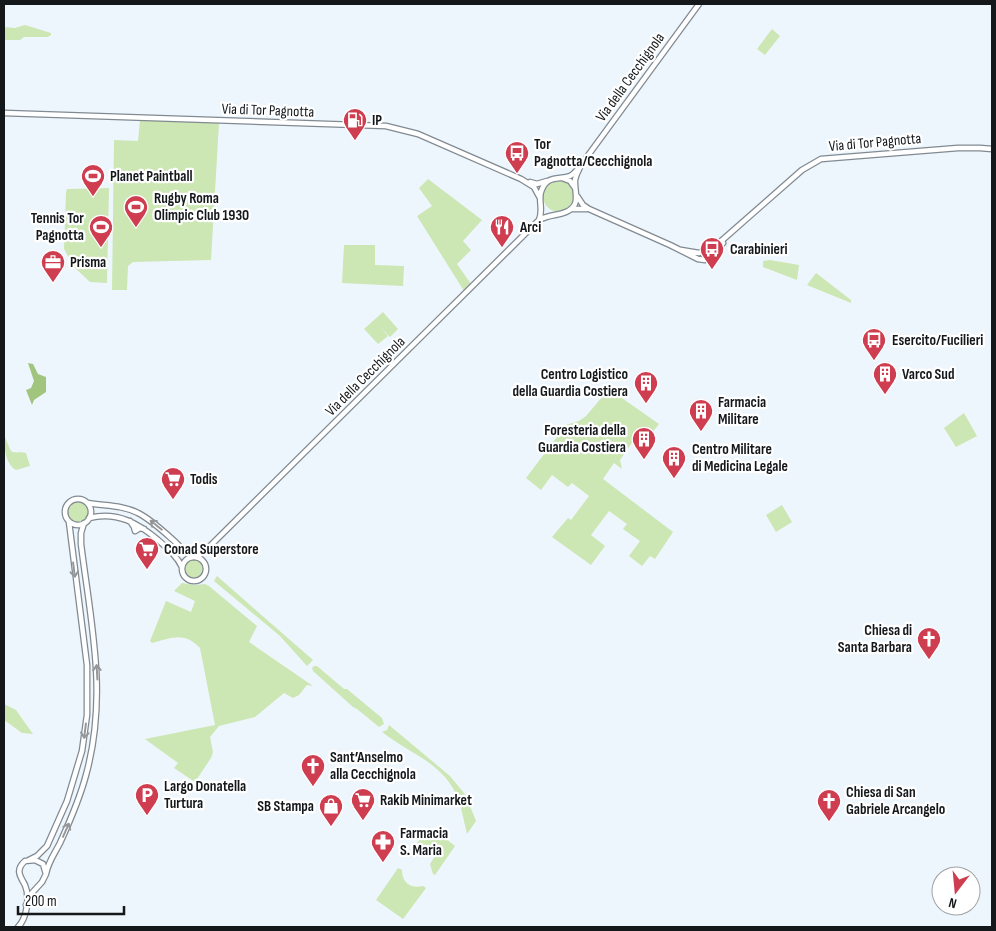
<svg xmlns="http://www.w3.org/2000/svg" width="996" height="931" font-family="'Sofia Sans Condensed',sans-serif">
<rect width="100%" height="100%" fill="#eef6fd"/>
<path fill="#cce6b4" d="M25 25 51 33V35L48 37H24L20 40H4V27L15 28Z
M772 29 780 36 765 55 757 49Z
M140 120 219 123 211 260 133 262 128 266 127 290H112L114 140 138 141Z
M428 179 482 220 463 241 471 250 457 264 471 284 464 291 417 216 432 206 419 188Z
M543 196a16 16 0 1 1 32 0a16 16 0 1 1-32 0Z
M109 188 107 283 90 282 74 267 64 249 66 192 67 189Z
M344 245H375V265L404 266 403 286 342 283Z
M770 260 799 265 797 280 763 267V261Z
M816 273 851 300V303L807 285Z
M383 312 398 329 390 337 379 326 388 336 378 344 364 329Z
M609 389 659 424 651 434 643 429 640 431 620 460 622 469 614 463 603 479 673 532 655 559 650 556 642 566 629 556 640 541 623 529 627 524 609 511 591 535 605 546 591 565 552 537 568 518 571 520 589 496 572 483 568 487 552 475 541 490 526 478 566 425 579 421 586 416Z
M964 413 977 436 956 447 944 428Z
M4 435 11 451C16 454 21 451 26 453L30 466 16 470C5 464 4 446 4 435Z
M68 512a10 10 0 1 1 20 0a10 10 0 1 1-20 0Z
M782 505 792 522 776 532 766 515Z
M184 569a10 10 0 1 1 20 0a10 10 0 1 1-20 0Z
M217 576 313 660 307 666 280 636 214 581Z
M182 583 194 585 205 584 209 586 257 626 249 642 313 686 307 685 299 695 293 698 284 693 255 717 219 726 210 737 213 752 211 758 195 782 174 768 178 763 145 739 215 725 200 648C184 631 171 638 152 643L150 641 166 601 191 612 195 601 174 591Z
M314 666H317L344 689H347L382 718 384 724 379 727 357 709 353 707 313 671 312 668Z
M4 704 16 710 33 734 22 733 4 720Z
M389 725 450 776 468 798 459 800C443 762 413 756 382 732L387 730Z
M465 803 470 806 476 821 467 834 461 808Z
M429 827 444 839 445 838 455 846 435 875 433 874 430 864 437 853 428 846 422 854 411 857 408 855Z
M398 868 402 870C402 883 411 889 423 886L426 888 403 919 376 900Z"/>
<path fill="#a1c57e" d="M28 363 33 364 38 374 46 377V392L34 400 32 405 26 390 31 388 34 381Z"/>
<g fill="none" stroke-linecap="round" stroke-linejoin="round">
<g stroke="#818a92" stroke-width="7">
<path id="secondary" d="M4 113 386 126 418 134 521 179 534 187 540 198
M562 178 570 181 575 188
M530 182 537 184 547 181
M577 196 583 205 589 209 670 245 698 259 705 260 710 258 723 243
M571 209H587
M539 220C544 209 537 199 542 189 548 175 559 180 570 176 574 174 578 169 581 165L699 4
M681 250 699 253 711 250 802 170 821 159 958 148H980L992 149
M65 512a13 13 0 1 1 26 0a13 13 0 1 1-26 0Z
M88 503C104 506 123 505 138 513 150 519 162 530 172 539 179 545 184 552 193 557
M89 518C117 511 138 523 158 540 167 548 177 556 182 567
M130 521 134 527 135 531 140 528 144 529
M182 569a12 12 0 1 1 24 0a12 12 0 1 1-24 0Z
M197 557 207 549 539 220C550 214 557 216 566 212 582 205 574 192 575 180 576 174 579 170 581 165
M29 860 37 856 47 846 67 801 82 751 87 715V665L69 522
M46 874C48 862 55 853 60 843 70 821 80 798 86 775 108 695 91 624 81 544V533L84 523
M18 927C27 918 30 897 25 885 20 876 15 870 25 861L35 860 43 864 46 874 42 882 31 894 26 905"/>
</g>
<use href="#secondary" stroke="#fff" stroke-width="4.5"/>
</g>
<defs><path id="oneway-shaft" d="M-6 0H5M1.5-3L5.5 0L1.5 3" fill="none" stroke-width="1.6" stroke-linecap="round" stroke-linejoin="round" transform="scale(1.25)"/></defs>
<g stroke="#959798">
<use href="#oneway-shaft" transform="translate(156 525) rotate(-141)"/>
<use href="#oneway-shaft" transform="translate(74 570) rotate(83)"/>
<use href="#oneway-shaft" transform="translate(97 672) rotate(-93)"/>
<use href="#oneway-shaft" transform="translate(85 731) rotate(97)"/>
<use href="#oneway-shaft" transform="translate(66 830) rotate(-66)"/>
</g>
<defs>
<g id="fuel-pin" transform="scale(1.25)"><path d="M0 17L-7.5 6A9.5 9.5 0 1 1 7.5 6Z" fill="#ce3e50" stroke="#fff"/><path d="M-5.5-6h7V0h2V4h1.3V-2.5L3-4.5l.8-.8L6-3V5H2.5V1h-1V6h-7ZM-4.2-4.7v3.2H.2V-4.7Z" fill="#fff"/></g>
<g id="bus-pin" transform="scale(1.25)"><path d="M0 17L-7.5 6A9.5 9.5 0 1 1 7.5 6Z" fill="#ce3e50" stroke="#fff"/><path d="M-5-6H5V4H4V6H2V4H-2V6H-4V4H-5ZM-3.5-4V0h7V-4ZM-3.5 1.2v1.5H-2V1.2ZM2 1.2v1.5H3.5V1.2Z" fill="#fff"/></g>
<g id="stadium-pin" transform="scale(1.25)"><path d="M0 17L-7.5 6A9.5 9.5 0 1 1 7.5 6Z" fill="#ce3e50" stroke="#fff"/><path d="M0-5a6.5 5 0 1 0 0 10a6.5 5 0 1 0 0-10ZM-3.5-1.8h7v3.6h-7Z" fill="#fff"/></g>
<g id="restaurant-pin" transform="scale(1.25)"><path d="M0 17L-7.5 6A9.5 9.5 0 1 1 7.5 6Z" fill="#ce3e50" stroke="#fff"/><path d="M-5-6h1v4h1v-4h1v4h1v-4h1v5L-1.5 .5V6h-2V.5L-5-1ZM5-6V6H3V1.5H1.5Q1.5-4 5-6Z" fill="#fff"/></g>
<g id="office-pin" transform="scale(1.25)"><path d="M0 17L-7.5 6A9.5 9.5 0 1 1 7.5 6Z" fill="#ce3e50" stroke="#fff"/><path d="M-6-3h4V-5.5h4V-3h4V5H-6ZM-1-4.5V-3h2v-1.5ZM-6 0V1H6V0Z" fill="#fff"/></g>
<g id="building-pin" transform="scale(1.25)"><path d="M0 17L-7.5 6A9.5 9.5 0 1 1 7.5 6Z" fill="#ce3e50" stroke="#fff"/><path d="M-4-6H4V6H1V3H-1V6H-4ZM-2.5-4.3h1.7v1.8h-1.7ZM.8-4.3h1.7v1.8H.8ZM-2.5-1h1.7V.8h-1.7ZM.8-1h1.7V.8H.8Z" fill="#fff"/></g>
<g id="supermarket-pin" transform="scale(1.25)"><path d="M0 17L-7.5 6A9.5 9.5 0 1 1 7.5 6Z" fill="#ce3e50" stroke="#fff"/><path d="M-6-5.5h2.5l.6 2H6L4.5 2H-2.5L-4.4-4H-6ZM-1.5 3.2a1.3 1.3 0 1 0 .1 0ZM3 3.2a1.3 1.3 0 1 0 .1 0Z" fill="#fff"/></g>
<g id="church-pin" transform="scale(1.25)"><path d="M0 17L-7.5 6A9.5 9.5 0 1 1 7.5 6Z" fill="#ce3e50" stroke="#fff"/><path d="M-1.2-6h2.4v3.5h3.3v2.4h-3.3V6h-2.4V-.1h-3.3v-2.4h3.3Z" fill="#fff"/></g>
<g id="parking-pin" transform="scale(1.25)"><path d="M0 17L-7.5 6A9.5 9.5 0 1 1 7.5 6Z" fill="#ce3e50" stroke="#fff"/><path d="M-3.5-5.5H1a3.5 3.5 0 0 1 0 7H-1V5.5H-3.5ZM-1-3.4V-.6H.8a1.4 1.4 0 0 0 0-2.8Z" fill="#fff"/></g>
<g id="shop-pin" transform="scale(1.25)"><path d="M0 17L-7.5 6A9.5 9.5 0 1 1 7.5 6Z" fill="#ce3e50" stroke="#fff"/><path d="M-5-2.5h2.3a2.7 3.5 0 0 1 5.4 0H5L5.5 6h-11ZM-1.5-2.5h3a1.5 2.3 0 0 0-3 0Z" fill="#fff"/></g>
<g id="pharmacy-pin" transform="scale(1.25)"><path d="M0 17L-7.5 6A9.5 9.5 0 1 1 7.5 6Z" fill="#ce3e50" stroke="#fff"/><path d="M-2-6h4v4h4v4h-4v4h-4v-4h-4v-4h4Z" fill="#fff"/></g>
</defs>
<g fill-rule="evenodd">
<use href="#fuel-pin" x="355" y="120"/>
<use href="#bus-pin" x="517" y="153"/>
<use href="#stadium-pin" x="93" y="176"/>
<use href="#stadium-pin" x="136" y="207"/>
<use href="#stadium-pin" x="101" y="227"/>
<use href="#restaurant-pin" x="502" y="227"/>
<use href="#bus-pin" x="712" y="249"/>
<use href="#office-pin" x="53" y="262"/>
<use href="#bus-pin" x="874" y="340"/>
<use href="#building-pin" x="885" y="374"/>
<use href="#building-pin" x="646" y="383"/>
<use href="#building-pin" x="701" y="411"/>
<use href="#building-pin" x="644" y="439"/>
<use href="#building-pin" x="674" y="458"/>
<use href="#supermarket-pin" x="173" y="479"/>
<use href="#supermarket-pin" x="147" y="549"/>
<use href="#church-pin" x="929" y="639"/>
<use href="#church-pin" x="313" y="766"/>
<use href="#parking-pin" x="147" y="795"/>
<use href="#supermarket-pin" x="363" y="800"/>
<use href="#church-pin" x="829" y="801"/>
<use href="#shop-pin" x="331" y="806"/>
<use href="#pharmacy-pin" x="383" y="842"/>
</g>
<g text-anchor="middle" stroke-width="4.5" stroke-linejoin="round" paint-order="stroke">
<g font-size="15" fill="#14181b" stroke="#fff">
<text transform="translate(630 77) rotate(-54)" y="5">Via della Cecchignola</text>
<text transform="translate(268 110) rotate(2)" y="5">Via di Tor Pagnotta</text>
<text transform="translate(875 142) rotate(-5)" y="5">Via di Tor Pagnotta</text>
<text transform="translate(365 376) rotate(-45)" y="5">Via della Cecchignola</text>
</g>
<g font-size="15" font-weight="bold" fill="#14181b" stroke="#fff" text-anchor="start">
<text x="372" y="125">IP</text>
<text x="534" y="149">Tor<tspan x="534" dy="17">Pagnotta/Cecchignola</tspan></text>
<text x="110" y="181">Planet Paintball</text>
<text x="154" y="203">Rugby Roma<tspan x="154" dy="17">Olimpic Club 1930</tspan></text>
<text x="84" y="223" text-anchor="end">Tennis Tor<tspan x="84" dy="17">Pagnotta</tspan></text>
<text x="520" y="232">Arci</text>
<text x="730" y="254">Carabinieri</text>
<text x="70" y="267">Prisma</text>
<text x="892" y="345">Esercito/Fucilieri</text>
<text x="628" y="379" text-anchor="end">Centro Logistico<tspan x="628" dy="17">della Guardia Costiera</tspan></text>
<text x="902" y="379">Varco Sud</text>
<text x="718" y="407">Farmacia<tspan x="718" dy="17">Militare</tspan></text>
<text x="626" y="435" text-anchor="end">Foresteria della<tspan x="626" dy="17">Guardia Costiera</tspan></text>
<text x="692" y="454">Centro Militare<tspan x="692" dy="17">di Medicina Legale</tspan></text>
<text x="190" y="484">Todis</text>
<text x="164" y="554">Conad Superstore</text>
<text x="912" y="635" text-anchor="end">Chiesa di<tspan x="912" dy="17">Santa Barbara</tspan></text>
<text x="330" y="762">Sant’Anselmo<tspan x="330" dy="17">alla Cecchignola</tspan></text>
<text x="164" y="791">Largo Donatella<tspan x="164" dy="17">Turtura</tspan></text>
<text x="846" y="797">Chiesa di San<tspan x="846" dy="17">Gabriele Arcangelo</tspan></text>
<text x="380" y="805">Rakib Minimarket</text>
<text x="314" y="811" text-anchor="end">SB Stampa</text>
<text x="400" y="838">Farmacia<tspan x="400" dy="17">S. Maria</tspan></text>
</g>
</g>
<rect width="996" height="931" fill="none" stroke="#14181b" stroke-width="10"/>
<g transform="translate(956 891) rotate(196)"><circle r="24" fill="#ffffff" stroke="#a1a3a4"/>
<path d="M0-4L9 19L0 12L-9 19Z" fill="#ce3e50"/>
<text y="-8" font-size="14" font-weight="bold" text-anchor="middle" fill="#14181b">N</text>
</g>
<path d="M18 906v8h106v-8" fill="none" stroke="#14181b" stroke-width="2.5"/>
<text x="25" y="906" font-size="15" fill="#14181b" stroke="#ffffff" stroke-width="4" paint-order="stroke">200 m</text>
</svg>
